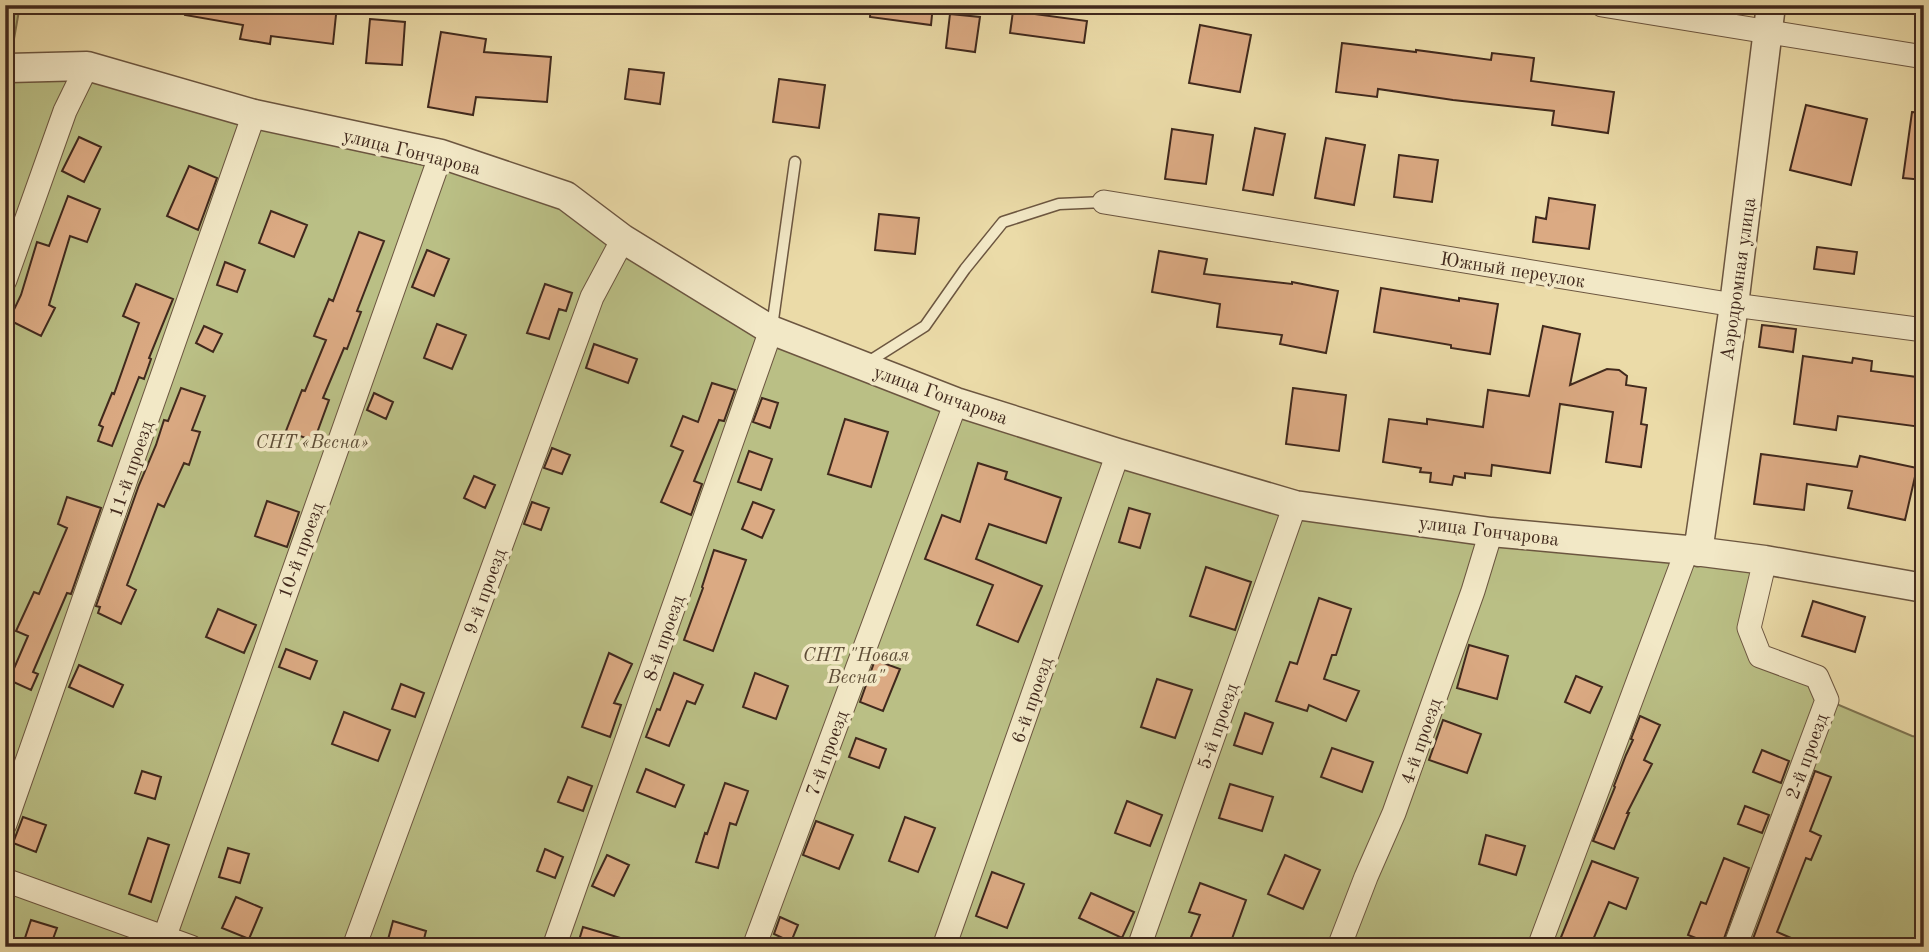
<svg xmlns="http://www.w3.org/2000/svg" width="1929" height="952" font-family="'Old Standard TT',serif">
<rect width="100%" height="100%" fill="#ebdba8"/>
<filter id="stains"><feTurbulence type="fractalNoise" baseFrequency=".00286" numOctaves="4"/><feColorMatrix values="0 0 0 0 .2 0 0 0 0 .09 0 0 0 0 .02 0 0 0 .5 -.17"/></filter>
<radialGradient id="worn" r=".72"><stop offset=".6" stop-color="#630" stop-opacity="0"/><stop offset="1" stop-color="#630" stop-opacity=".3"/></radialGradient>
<path fill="#babf85" stroke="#7e7451" stroke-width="2" d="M5 5H20L9 67 87 66 566 196 771 330 1295 505 1765 560 1749 628 1760 655 1817 677 1827 700 1912 736 1924 738V947H5Z"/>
<path fill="#dbaa83" stroke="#41291d" stroke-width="2" d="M186 5H337L333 44 271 36 270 44 240 39 243 25 185 15Z
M871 5H933L931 25 870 17Z
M1013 11 1087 21 1084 43 1010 33Z
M950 14 980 17 975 52 946 48Z
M370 19 405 22 402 65 366 63Z
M1200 25 1251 35 1240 92 1189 83Z
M441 32 486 39 484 52 551 57 547 102 476 97 473 115 428 107Z
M1342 43 1416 52V50L1491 60 1492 53 1534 58 1531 81 1614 92 1608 133 1552 125 1554 111 1453 100 1378 89 1377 97 1336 92Z
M629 69 664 73 660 104 625 99Z
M779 79 825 85 819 128 773 122Z
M1806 105 1867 119 1851 185 1790 170Z
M1912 112 1924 113V180L1903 178Z
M1255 128 1285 134 1273 195 1243 190Z
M1172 129 1213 135 1206 184 1165 179Z
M79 137 101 147 84 182 62 171Z
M1326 138 1365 145 1354 205 1315 198Z
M1399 155 1438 160 1432 202 1394 197Z
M189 166 217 178 198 230 167 216Z
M68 196 100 209 87 242 70 236 49 305 55 308 41 336 9 320 21 295 37 242 49 246Z
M1549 198 1595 205 1589 249 1533 242 1536 217 1546 219Z
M271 211 307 225 294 257 259 243Z
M879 214 919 218 915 254 875 250Z
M359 232 384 241 357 311 361 312 347 349 344 348 323 398 329 400 314 441 286 431 302 390 305 391 326 340 314 336 329 299 333 301Z
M1817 247 1857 252 1854 274 1814 269Z
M427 250 449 259 434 296 412 287Z
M1159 251 1207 259 1204 274 1292 284V282L1338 291 1326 353 1280 344 1282 335 1217 327 1220 304 1152 292Z
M225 262 245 270 237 292 217 285Z
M136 284 173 299 149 358 151 359 144 379 139 377 112 446 98 441 103 427 99 425 112 393 114 394 139 323 123 316Z
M545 284 572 293 566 311 559 309 549 339 527 333Z
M1381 288 1459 301V298L1498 304 1490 354 1451 348V345L1374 332Z
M437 324 466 335 452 369 424 358Z
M1762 325 1796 329 1793 352 1759 347Z
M204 326 222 334 213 352 196 343Z
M1543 326 1580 334 1570 385 1607 369 1619 370 1627 376 1626 385 1646 388 1641 424 1647 425 1641 467 1606 462 1613 412 1560 404 1550 473 1492 465 1491 476 1465 473V478L1454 476 1452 485 1430 482 1431 473 1420 472 1421 468 1383 462 1389 419 1427 424V419L1483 427 1488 390 1529 396Z
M594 344 637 359 628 383 586 368Z
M1803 356 1852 363 1853 358 1872 361 1871 371 1924 378V407L1921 427 1838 416 1836 430 1794 424Z
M712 383 735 390 724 421 719 420 694 481 702 484 691 515 661 502 683 451 671 446 683 416 698 422Z
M181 388 205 396 192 430 200 432 189 465 184 463 164 507 158 504 127 585 136 590 121 624 98 613 100 607 96 606 139 485 156 445 164 420 168 421Z
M1293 388 1346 395 1339 451 1286 444Z
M374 393 393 402 386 419 367 410Z
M762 398 778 403 770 428 753 422Z
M845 419 888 432 871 487 828 474Z
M552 448 570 455 562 474 544 468Z
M749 451 772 459 761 490 738 482Z
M1761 454 1857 467 1860 456 1917 468 1905 520 1848 508 1852 491 1807 484 1804 510 1754 504Z
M978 463 1007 472 1005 479 1061 498 1046 543 989 524 976 559 1042 586 1018 642 977 625 993 585 925 559 942 515 960 522Z
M474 476 495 485 485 508 464 498Z
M67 497 101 508 71 594 67 593 33 672 38 674 31 690 9 680 28 636 16 631 34 592 39 594 67 528 58 524Z
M267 501 299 512 287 547 255 536Z
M532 502 549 508 541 530 524 524Z
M753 502 774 510 762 538 742 529Z
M1129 508 1150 514 1140 548 1119 542Z
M714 550 746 560 713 651 684 640 703 588 702 587Z
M1206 567 1251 582 1235 630 1190 616Z
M1319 598 1351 609 1336 655H1332L1324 679 1359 691 1346 721 1309 705 1307 711 1276 701 1290 662 1297 664Z
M1813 601 1865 617 1855 652 1802 636Z
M218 609 256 625 244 653 206 637Z
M1469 645 1508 656 1497 699 1457 688Z
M286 649 317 661 310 679 279 667Z
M609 653 632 664 614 703 621 705 610 737 582 727Z
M875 660 900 669 883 711 860 702Z
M79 665 123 685 113 707 69 687Z
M674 673 703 685 695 704 687 701 669 746 646 737 657 709 660 710Z
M755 673 788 686 776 719 743 707Z
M1576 676 1602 687 1590 713 1565 702Z
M1157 679 1192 690 1175 738 1141 727Z
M401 684 424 693 415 717 392 709Z
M344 712 390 730 378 761 332 744Z
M1245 713 1273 723 1262 754 1234 745Z
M1640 716 1660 725 1644 760 1652 764 1627 813H1629L1614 849 1593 841 1615 787 1614 786 1626 755 1633 740 1631 739Z
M1443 720 1481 734 1467 773 1429 760Z
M856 738 886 749 879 768 849 757Z
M1332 748 1373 762 1362 792 1321 777Z
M1762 750 1789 761 1781 783 1753 772Z
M646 769 684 785 675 807 637 792Z
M142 771 161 777 155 799 135 793Z
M1815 771 1831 777 1810 831 1821 836 1811 860 1806 858 1777 932 1812 947H1750Z
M568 777 592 786 583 811 558 802Z
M725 783 748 791 736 825 730 823 718 868 696 862 705 833 707 834Z
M1230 784 1273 797 1262 831 1219 818Z
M1127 801 1162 815 1150 846 1115 833Z
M1745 806 1769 815 1762 833 1738 824Z
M23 817 46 825 36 852 13 843Z
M905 817 935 828 918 872 889 861Z
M816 821 853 835 839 869 803 855Z
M1486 835 1525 846 1516 875 1479 864Z
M148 838 169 845 151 902 129 894Z
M228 848 249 854 240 883 219 877Z
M545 849 563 857 555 878 537 871Z
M607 855 629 865 614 896 592 886Z
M1285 855 1320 870 1303 909 1268 894Z
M1724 858 1749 868 1721 947H1719L1688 935 1701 902 1706 904Z
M1592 861 1638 878 1626 909 1609 902 1590 947H1557Z
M992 872 1024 884 1007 928 976 916Z
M1200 883 1246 900 1229 947H1187L1200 915 1189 912Z
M1091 893 1134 912 1122 938 1079 918Z
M236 897 262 908 249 939 222 928Z
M780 917 798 925 791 942 774 934Z
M31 920 57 928 50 947H22Z
M393 921 426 931 422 947H386Z
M583 927 634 942 633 947H577Z"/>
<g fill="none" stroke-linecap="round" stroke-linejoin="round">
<g stroke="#6c5640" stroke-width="13">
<path id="service" d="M772 327 795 162
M865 364 925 326 965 269 1003 222 1059 204 1104 202"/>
</g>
<g stroke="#6c5640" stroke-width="25">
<path id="minor" d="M1602 5 1924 57
M1104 202 1734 305 1924 330
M5 280 65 111 87 66
M5 824 254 114
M5 880 191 947
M161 947 441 154
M354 947 592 297 623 239
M554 947 771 330
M754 947 956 402
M944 947 1118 453
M1139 947 1295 505
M1339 947 1366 877 1394 813 1473 591 1491 532
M1539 947 1687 550
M1735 947 1827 700 1817 677 1760 656 1749 628 1765 560"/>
</g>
<g stroke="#6c5640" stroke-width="31">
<path id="tertiary" d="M5 67 9 68 87 66 254 114 441 154 566 196 623 239 771 330 956 402 1118 453 1295 505 1491 532 1687 550 1765 560 1924 588
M1698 552 1734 305 1771 5"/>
</g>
<use href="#service" stroke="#f2e8c6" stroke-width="10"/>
<use href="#minor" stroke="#f2e8c6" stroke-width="23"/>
<use href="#tertiary" stroke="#f2e8c6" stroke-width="28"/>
</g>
<g text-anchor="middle" stroke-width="7" stroke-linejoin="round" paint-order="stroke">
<g font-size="19" fill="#41291d" stroke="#f2e8c6">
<text transform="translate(412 151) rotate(14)" y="7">улица Гончарова</text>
<text transform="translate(1513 269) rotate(9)" y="7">Южный переулок</text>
<text transform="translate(1737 279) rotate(-82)" y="7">Аэродромная улица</text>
<text transform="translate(941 394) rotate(20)" y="7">улица Гончарова</text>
<text transform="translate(130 469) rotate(-71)" y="7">11-й проезд</text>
<text transform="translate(1489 530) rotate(7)" y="7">улица Гончарова</text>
<text transform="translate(300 550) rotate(-70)" y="7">10-й проезд</text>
<text transform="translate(484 591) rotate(-70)" y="7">9-й проезд</text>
<text transform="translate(663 638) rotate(-71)" y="7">8-й проезд</text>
<text transform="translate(1031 700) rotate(-71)" y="7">6-й проезд</text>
<text transform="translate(1217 726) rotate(-71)" y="7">5-й проезд</text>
<text transform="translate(1420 741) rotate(-71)" y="7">4-й проезд</text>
<text transform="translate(826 753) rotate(-70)" y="7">7-й проезд</text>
<text transform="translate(1806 756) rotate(-70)" y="7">2-й проезд</text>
</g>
<g font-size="19" font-style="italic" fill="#5f4e37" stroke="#f2e8c6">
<text x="312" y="448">СНТ «Весна»</text>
<text x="856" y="661">СНТ "Новая<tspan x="856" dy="22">Весна"</tspan></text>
</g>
</g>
<rect width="1929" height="952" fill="none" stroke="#ebdba8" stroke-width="28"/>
<rect x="7" y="7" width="1915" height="938" fill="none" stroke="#41291d" stroke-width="3.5"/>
<rect x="14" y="14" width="1901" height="924" fill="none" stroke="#41291d" stroke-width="2"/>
<rect width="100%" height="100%" filter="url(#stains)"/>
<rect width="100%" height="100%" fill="url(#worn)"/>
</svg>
